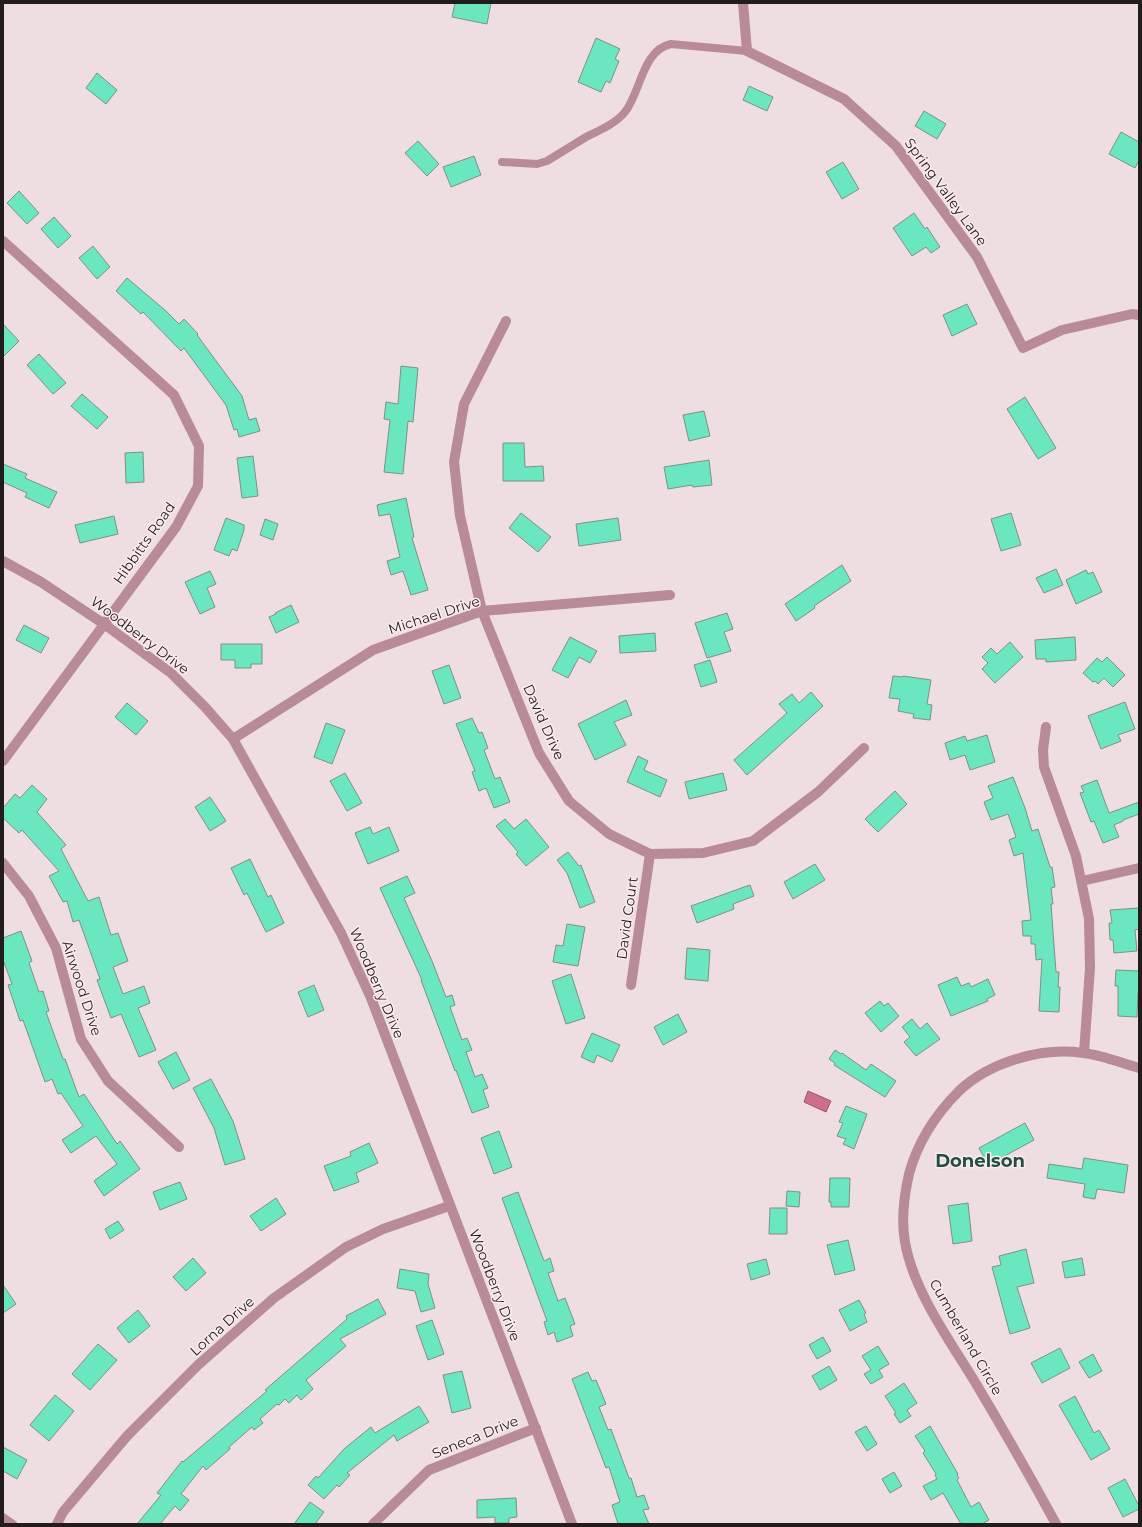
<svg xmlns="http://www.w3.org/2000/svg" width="1142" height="1527" font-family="Montserrat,sans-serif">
<rect width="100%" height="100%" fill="#eedde1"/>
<path fill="#cf6e89" stroke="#9b5569" d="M808 1091 831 1101 826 1112 804 1102Z"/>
<path fill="#6be7c0" stroke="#818f89" d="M455 3H491L487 24 452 17Z
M596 38 620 49 615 59 619 61 610 83 606 81 601 92 578 82Z
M97 73 117 90 106 104 86 88Z
M749 86 773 97 767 111 743 100Z
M924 111 946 124 937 139 915 126Z
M1121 132 1139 142V160L1135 168 1109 154Z
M418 141 439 164 427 176 405 153Z
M474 156 481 175 451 187 443 167Z
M843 162 859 189 842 199 826 172Z
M19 191 39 213 27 224 7 203Z
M914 213 925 229 927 227 940 247 931 253 926 247 912 256 893 228Z
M54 217 71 236 58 248 41 229Z
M93 246 110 267 97 279 79 258Z
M127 278 166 311 179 324 184 319 198 334 197 335 242 396 249 420 256 418 260 431 239 437 237 429 234 430 226 405 184 348 181 351 143 312 141 314 116 291Z
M967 304 977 324 952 336 943 315Z
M3 324 19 341 3 357Z
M39 354 66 383 53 394 27 365Z
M401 366 418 368 413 422 408 421 403 474 384 472 390 420 384 419 386 402 398 404Z
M82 394 108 417 97 429 71 406Z
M1025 397 1056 448 1038 459 1007 409Z
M704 411 710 436 689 441 683 415Z
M503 443H524L525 467 543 466 544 481H503Z
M143 452 144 482 126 483 125 453Z
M253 456 258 496 242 498 237 458Z
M709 460 712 485 693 487 692 485 668 489 664 467Z
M3 464 27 474 25 478 57 492 49 508 25 497 27 493 3 482Z
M406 498 414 537 412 538 428 590 411 595 403 571 391 575 387 561 400 557 390 514 379 516 377 505Z
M521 513 551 537 538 552 509 528Z
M1011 513 1021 545 1001 551 991 519Z
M114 516 118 534 80 543 75 525Z
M226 518 244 525V530L237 551 232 549 229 556 214 550Z
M618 518 621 540 579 546 576 524Z
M265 519 278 524 273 540 260 535Z
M842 565 851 581 814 606 815 608 796 621 785 604Z
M1056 569 1063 585 1044 593 1036 578Z
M1086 570 1088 574 1093 572 1102 592 1076 604 1066 580Z
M210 571 216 584 207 588 215 607 200 614 185 582Z
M291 605 299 622 276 633 269 617 276 614 275 613Z
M727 613 733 629 724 632 731 651 707 658 695 623Z
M24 625 49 638 41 653 16 640Z
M655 633 656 651 620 653 619 636Z
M570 637 597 651 590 663 579 657 568 678 552 670Z
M1075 637 1076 660 1046 662V659H1036L1035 640Z
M1010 642 1023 657 995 683 982 669 988 663 982 657 991 648 997 654Z
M221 644H262V664H251V668H235V660H221Z
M1107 657 1125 675 1113 687 1104 678 1098 684 1095 681 1093 682 1083 673 1097 658 1102 662Z
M710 660 717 682 701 687 694 665Z
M449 665 461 698 444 704 432 671Z
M893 676 903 677V676L931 680 927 704 932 705 930 720 913 718 914 714 898 711 900 699 889 698Z
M811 692 823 706 747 775 734 760 787 713 779 704 792 694 799 703Z
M626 700 632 715 614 722 626 745 595 760 578 724Z
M1125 702 1135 729 1118 735 1121 741 1101 749 1088 716Z
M127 703 148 721 136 735 115 717Z
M472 718 479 733 482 732 488 748 484 750 495 779 500 777 510 802 494 808 486 788 479 791 472 772 475 771 456 724Z
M326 723 345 730 332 764 314 757Z
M987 735 995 762 970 770 965 755 950 760 945 743 965 736 967 741Z
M638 756 648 761 644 770 667 780 660 797 627 782Z
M345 773 362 803 347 811 330 781Z
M723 773 727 790 689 799 685 782Z
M1013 777 1025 808 1032 831 1038 829 1050 867H1052L1055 887 1051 888 1053 904H1051L1056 972H1059L1058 987H1060L1059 1012 1039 1011 1042 959 1036 960 1035 944H1031V936H1023L1022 921 1031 920 1023 853 1014 856 1009 840 1016 837 1008 814 991 820 984 802 993 798 988 786Z
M1097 780 1109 813 1139 802V814L1123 820V821L1114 825 1119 837 1103 843 1094 821 1091 822 1080 793 1084 792 1081 786Z
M32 785 47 799 37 812 66 845 61 849 88 901 99 897 111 935 118 933 128 961 113 967 123 994 144 986 150 1003 138 1008 156 1050 139 1057 121 1014 111 1018 97 980 100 979 79 920 73 922 67 901 63 902 49 876 59 871 22 830 19 833 3 818V808L15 794 20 798Z
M895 791 907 804 878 832 865 819Z
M210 797 226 821 210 831 195 807Z
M505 819 514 829 526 819 549 847 526 866 516 854 518 852 496 826Z
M370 827 373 834 389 827 399 851 368 864 355 833Z
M568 852 579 866 581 865 595 902 580 908 567 873 557 860Z
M250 859 268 897 271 895 284 923 266 932 247 893 244 895 231 868Z
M815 864 825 880 793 899 784 882Z
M407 876 415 893 404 898 432 961 446 997 452 995 455 1005 450 1007 462 1040 467 1038 472 1050 466 1052 475 1077 482 1074 488 1088 483 1090 489 1107 472 1113 456 1070 455 1071 421 980H422L380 888Z
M750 885 754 896 733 904 734 909 697 923 691 906Z
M1139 908V929L1135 930 1137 951 1114 953 1113 940H1110L1109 923H1112L1110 910Z
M567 924 585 927 578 966 553 962 556 945 563 946Z
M21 931 32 961 29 963 39 992 43 991 49 1011 46 1012 63 1059H65L79 1097 84 1094 117 1144 120 1141 140 1169 104 1196 94 1181 117 1164 96 1136 71 1153 62 1140 83 1126 61 1093 58 1094 52 1079 45 1082 23 1020 20 1021 8 985 12 984 3 960V938Z
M687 948 710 950 708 981 685 979Z
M1116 970 1139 971V993H1138L1137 1017 1118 1016V986H1115Z
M571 974 585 1018 566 1024 552 981Z
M957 977 961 986 969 983 971 987 988 979 995 995 987 999 988 1001 951 1016 938 985Z
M314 985 324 1010 308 1017 298 992Z
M880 1001 884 1006 888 1003 899 1016 881 1032 865 1013Z
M678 1014 687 1032 663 1045 654 1027Z
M912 1019 920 1029 927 1023 940 1039 916 1056 904 1042 910 1037 902 1027Z
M592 1033 620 1045 612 1062 597 1055 594 1063 581 1057Z
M835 1050 841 1054 842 1053 866 1070 871 1064 896 1081 885 1097 834 1065 835 1063 829 1059Z
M176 1052 190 1080 173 1089 158 1062Z
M211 1079 233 1121 245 1159 225 1165 214 1128 193 1088Z
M846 1106 867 1114 854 1149 843 1144 846 1139 837 1136 843 1123 839 1122Z
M1025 1123 1034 1140 988 1165 979 1148Z
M499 1131 512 1167 494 1174 481 1138Z
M369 1143 378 1163 356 1173 359 1182 334 1191 324 1166 351 1156 350 1152Z
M1084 1158 1128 1165 1124 1193 1097 1189 1095 1199 1083 1197 1085 1184 1047 1178 1049 1164 1082 1169Z
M830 1178H850L849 1207H831V1202H829Z
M180 1182 187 1199 160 1210 153 1192Z
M787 1191 800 1192 799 1207 786 1206Z
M518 1192 544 1261 550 1258 554 1271 548 1273 558 1301 565 1298 575 1324 570 1326 573 1336 557 1342 554 1332 548 1335 544 1322 547 1321 502 1198Z
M276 1198 286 1214 261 1231 250 1216Z
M968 1203 972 1241 953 1244 948 1206Z
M770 1208H787V1234H769Z
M118 1221 124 1230 110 1239 105 1229Z
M848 1240 855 1270 835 1275 827 1245Z
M1026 1249 1034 1283 1017 1287 1030 1328 1010 1334 992 1267 1001 1265 999 1256Z
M193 1258 206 1273 186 1291 173 1277Z
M1082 1258 1085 1275 1065 1278 1062 1262Z
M766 1259 770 1274 751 1280 747 1264Z
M400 1269 429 1274 428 1284 435 1308 421 1312 415 1291 397 1288Z
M3 1285 16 1304 3 1313Z
M378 1299 386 1314 340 1339 346 1346 306 1380 313 1389 301 1400 297 1395 289 1403 285 1399 279 1405 277 1404 260 1419 263 1423 254 1430 252 1427 229 1447 230 1449 206 1470 203 1466 181 1494 189 1500 180 1511 175 1506 160 1524H137L161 1495 157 1493 182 1461 183 1462 267 1391 265 1390 347 1319 346 1316Z
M859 1300 866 1313 864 1314 867 1322 850 1331 839 1310Z
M138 1310 150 1326 129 1343 117 1328Z
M432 1320 444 1354 428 1360 416 1326Z
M823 1337 831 1351 817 1359 809 1345Z
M98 1344 117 1360 90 1390 72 1374Z
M878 1346 889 1364 879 1370 883 1377 871 1384 864 1374 871 1370 862 1356Z
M1060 1348 1070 1368 1042 1383 1031 1363Z
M1093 1354 1102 1371 1089 1378 1079 1362Z
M829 1366 837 1380 820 1390 812 1376Z
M462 1371 471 1408 452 1413 443 1375Z
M588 1372 592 1381 596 1380 606 1404 599 1407 608 1430 611 1429 629 1478H631L637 1497 644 1495 649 1509 643 1510 649 1524H618L612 1505 620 1502 609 1467 606 1468 572 1379Z
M904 1383 917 1403 907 1410 911 1416 900 1423 894 1414 896 1413 885 1396Z
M55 1395 74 1411 49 1441 30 1425Z
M1075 1396 1094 1433 1099 1430 1110 1449 1091 1460 1059 1405Z
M419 1406 429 1422 397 1441 394 1435 347 1473 350 1475 339 1487 337 1485 324 1499 308 1485 316 1476 318 1478 344 1449 371 1427 375 1433Z
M866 1426 877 1444 867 1451 855 1432Z
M930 1426 958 1474 957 1475 959 1478 957 1480 971 1507 979 1502 989 1520 982 1524H961L943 1493 931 1500 923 1486 937 1479 935 1475 936 1474 923 1453 925 1451 915 1436Z
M3 1447 27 1460 17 1479 3 1471Z
M894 1472 902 1486 890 1493 882 1479Z
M1125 1479 1139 1506V1509L1123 1517 1108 1488Z
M516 1498 517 1517 509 1518V1523H495V1517L477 1518V1500Z
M310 1502 324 1512 315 1524H294Z"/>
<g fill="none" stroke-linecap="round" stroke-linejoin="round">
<path stroke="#b88b96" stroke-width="8" d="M502 162 537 164 547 161C560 153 573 145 586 137 600 130 615 124 625 112 641 92 642 50 671 44L747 51
M3 1517 13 1524"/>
<path stroke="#b88b96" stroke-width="10" d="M743 3 747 51 844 99 896 146 977 257 1023 348 1062 330 1132 314 1139 315
M3 241 174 395 199 446 198 486 176 527 3 761
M506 321 464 404 454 462 460 516 482 611 539 753 569 801 609 834 650 854 703 853 753 841 818 792 864 748
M3 561 41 582 104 624 171 673 205 707 233 739 341 933 371 998 572 1524
M1046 727 1043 750 1044 767 1076 856 1089 919 1090 968 1084 1053
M233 739 373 650 482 611 670 595
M3 863 29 896 56 948 81 1039 108 1081 179 1147
M1082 881 1139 868
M631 985 650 854
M57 1524 63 1512 127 1436 198 1365 274 1298 346 1247 383 1229 449 1206
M373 1524 429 1470 536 1428
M1056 1524C1030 1476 1003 1429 975 1382 950 1341 913 1290 905 1242 901 1220 904 1196 909 1174 918 1141 935 1115 959 1091 990 1062 1041 1047 1083 1053 1102 1055 1121 1063 1139 1068"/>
</g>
<g text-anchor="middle" stroke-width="3" stroke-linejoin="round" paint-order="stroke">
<g font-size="14" fill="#221c1d" stroke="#fbeaee">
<text transform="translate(946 192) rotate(54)" y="5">Spring Valley Lane</text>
<text transform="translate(144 543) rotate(-55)" y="5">Hibbitts Road</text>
<text transform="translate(434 615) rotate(-18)" y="5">Michael Drive</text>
<text transform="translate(140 635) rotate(37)" y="5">Woodberry Drive</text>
<text transform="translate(544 722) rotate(66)" y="5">David Drive</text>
<text transform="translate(627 918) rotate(-82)" y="5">David Court</text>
<text transform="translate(377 983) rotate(67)" y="5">Woodberry Drive</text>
<text transform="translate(82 988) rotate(72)" y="5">Airwood Drive</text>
<text transform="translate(495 1285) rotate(69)" y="5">Woodberry Drive</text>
<text transform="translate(222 1326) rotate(-42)" y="5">Lorna Drive</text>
<text transform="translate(966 1337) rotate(60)" y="5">Cumberland Circle</text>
<text transform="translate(475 1437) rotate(-22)" y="5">Seneca Drive</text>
</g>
<g font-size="18" font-weight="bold" fill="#1f5041" stroke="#fbeaee">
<text x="980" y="1167">Donelson</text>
</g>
</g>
<rect width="1142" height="1527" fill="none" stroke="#221c1d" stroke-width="8"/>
</svg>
